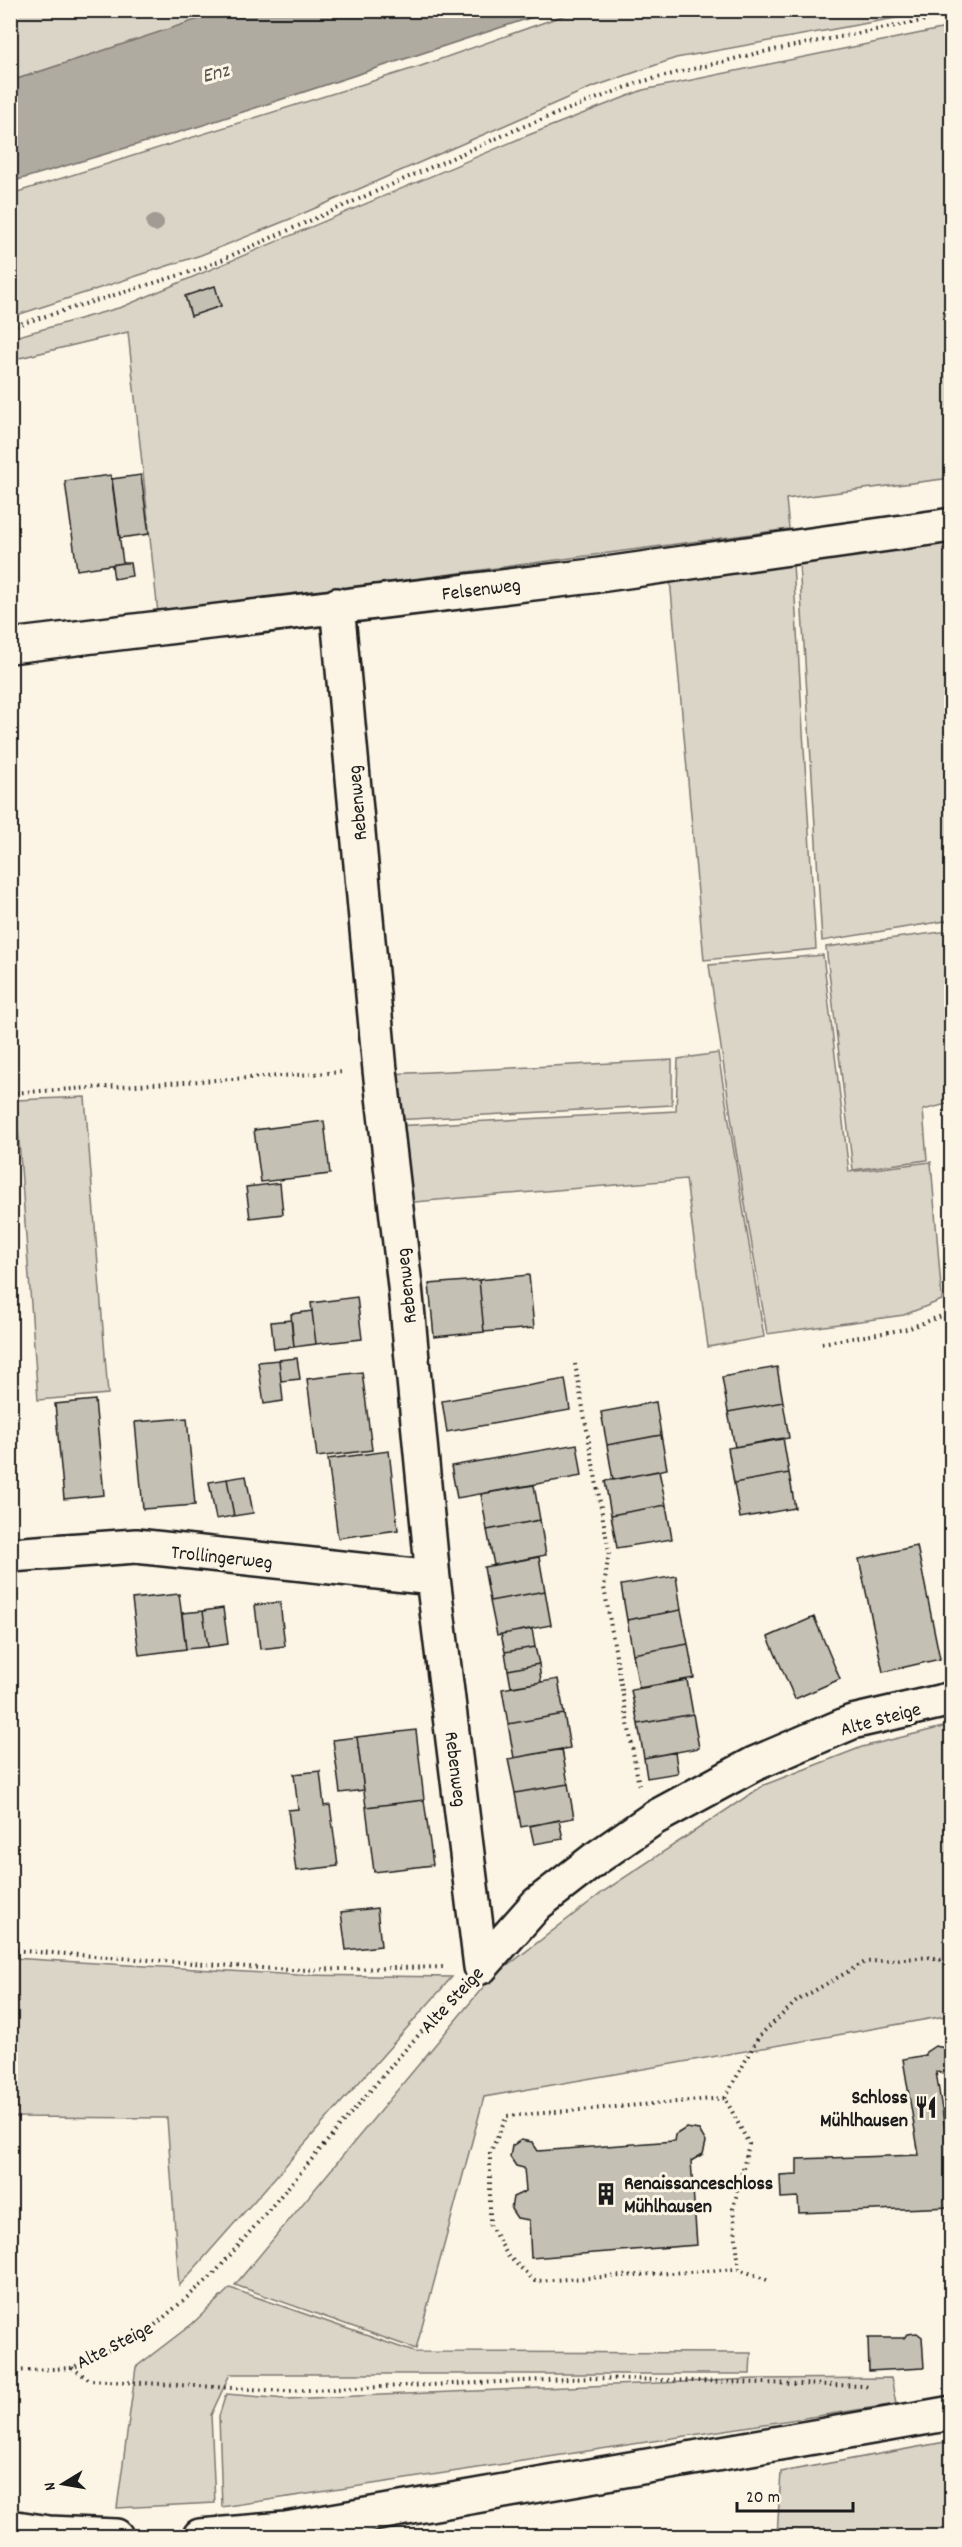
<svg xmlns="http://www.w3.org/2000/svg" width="962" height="2547" font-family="Dekko,sans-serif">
<rect width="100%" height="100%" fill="#fcf5e5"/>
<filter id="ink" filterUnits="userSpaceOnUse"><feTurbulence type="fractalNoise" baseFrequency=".0167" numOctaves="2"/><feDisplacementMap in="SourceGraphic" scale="12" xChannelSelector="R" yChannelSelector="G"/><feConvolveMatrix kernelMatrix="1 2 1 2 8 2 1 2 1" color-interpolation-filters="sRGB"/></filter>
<g filter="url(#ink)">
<path fill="#dbd5c8" stroke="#7c7872" stroke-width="1.5" d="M10 11H226L11 81Z
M576 11H934L676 58 590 88 295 217 201 255 11 317V194L421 66Z
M951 27V478L786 499 789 529 158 613 128 332 11 360V338L122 307 521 138 643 90Z
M951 540V920L822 941 799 562Z
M793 564 816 949 704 960 670 579Z
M949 931 952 964 951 1103 923 1110 927 1160 853 1170 826 947Z
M823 955 849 1172 931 1162 942 1300 904 1315 767 1334 736 1151 709 965Z
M718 1053 764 1337 708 1347 686 1179 403 1203 394 1126 676 1111 678 1059Z
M672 1060V1105L394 1120 389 1074Z
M85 1097 108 1394 38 1400 16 1100Z
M951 1725V2015L484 2097 416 2349 235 2285 489 1980 604 1891 764 1785 862 1747Z
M11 1958 298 1975 452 1977 179 2286 167 2118 11 2117Z
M230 2288 414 2352 751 2353 750 2374H230L211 2415 215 2503 117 2508 136 2367 192 2324Z
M891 2378 896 2404 222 2507 219 2416 226 2394 286 2399 754 2379Z
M951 2441V2536H777L781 2472Z"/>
<path fill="#b0aba1" stroke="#75726c" stroke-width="1.5" d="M226 10H551V11L200 126 11 182V81Z"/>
<path fill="#c4c0b3" stroke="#1c1c1c" stroke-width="1.5" d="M215 286 221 306 191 316 185 296Z
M111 475 123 563 77 570 65 481Z
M141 475 149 534 120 538 112 479Z
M123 563H130L132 576 114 579 112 565Z
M324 1121 330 1174 261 1182 254 1130Z
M280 1183 283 1214 250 1218 246 1187Z
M529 1275 534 1328 484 1332 479 1280Z
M479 1280 484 1332 434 1337 429 1284Z
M357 1297 362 1339 316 1344 311 1303Z
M312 1311 316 1344 294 1347 291 1314Z
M291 1320 294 1347 274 1349 271 1322Z
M297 1358 300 1379 281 1381 279 1360Z
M279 1360 283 1401 264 1404 258 1362Z
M777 1367 783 1402 728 1412 722 1377Z
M362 1372 372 1450 317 1457 307 1379Z
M565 1379 570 1410 447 1432 442 1401Z
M95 1400 104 1495 64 1499 55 1404Z
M656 1402 661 1435 607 1445 601 1412Z
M783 1402 789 1438 735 1447 728 1412Z
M187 1418 195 1505 143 1509 135 1422Z
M661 1435 667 1469 613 1480 607 1445Z
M783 1438 789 1473 734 1483 728 1448Z
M577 1444 582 1476 457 1498 451 1466Z
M389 1451 398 1530 338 1538 328 1459Z
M659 1471 666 1505 611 1515 605 1481Z
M789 1473 795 1508 740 1518 734 1483Z
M246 1476 253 1513 234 1516 227 1479Z
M227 1479 234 1516 216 1519 209 1482Z
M534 1485 540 1520 487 1530 481 1494Z
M666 1505 672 1539 617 1548 611 1515Z
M540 1520 546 1555 494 1565 487 1530Z
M917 1546 940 1659 883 1672 859 1559Z
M539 1557 545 1591 490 1601 484 1567Z
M676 1576 681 1610 627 1620 621 1585Z
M545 1591 551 1625 497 1635 490 1601Z
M179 1594 186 1649 139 1655 132 1599Z
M280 1602 285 1646 260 1649 255 1605Z
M223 1608 228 1644 208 1647 203 1611Z
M681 1610 688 1644 633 1654 627 1620Z
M203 1611 208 1647 186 1649 182 1613Z
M814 1617 840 1679 795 1699 768 1637Z
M532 1629 535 1647 505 1652 501 1634Z
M688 1644 694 1678 639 1688 633 1654Z
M535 1647 539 1664 508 1670 505 1652Z
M539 1664 541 1682 511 1687 508 1670Z
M558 1679 564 1714 508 1724 502 1689Z
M687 1680 693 1714 638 1724 631 1690Z
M564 1714 570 1748 514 1758 508 1724Z
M693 1714 699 1748 644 1758 638 1724Z
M416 1730 424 1800 366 1807 357 1737Z
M357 1737 364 1790 340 1793 333 1740Z
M562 1749 568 1784 515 1793 508 1759Z
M675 1752 678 1773 647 1778 644 1758Z
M320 1771 324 1806 330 1805 338 1866 296 1871 288 1810 298 1809 294 1774Z
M568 1784 574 1818 521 1827 515 1793Z
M424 1800 433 1865 374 1872 366 1807Z
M559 1820 563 1839 534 1844 530 1826Z
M377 1908 381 1946 346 1950 341 1912Z
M935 2046 945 2048 951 2057 949 2068 943 2073 936 2072 947 2141 952 2140V2207L799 2213 798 2197 781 2198 780 2175 797 2174V2159L919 2155 903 2059 926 2055V2052Z
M686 2128 699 2130 706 2142 703 2154 691 2161 697 2245 531 2258 529 2220 517 2218 511 2209 513 2197 526 2191 524 2168 516 2166 510 2157 512 2146 521 2140 532 2142 538 2151 674 2141 675 2135Z
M948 2315H952V2351H950Z
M917 2333 922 2337 924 2368 869 2371 868 2338H904L907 2334Z"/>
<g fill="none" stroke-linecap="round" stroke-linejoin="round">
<g stroke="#1c1c1c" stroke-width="38">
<path id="minor" d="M337 605 380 1070 405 1286 433 1578 481 1967
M10 646 592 576 952 525
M10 1555 136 1546 433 1578
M481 1967 537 1904 595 1859 654 1818 754 1764 852 1722 952 1699
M10 2527 49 2533 116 2536
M200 2536 286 2529 952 2413"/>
</g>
<path stroke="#1c1c1c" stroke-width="4" stroke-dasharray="1.5 4.5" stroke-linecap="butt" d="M10 327 203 268 522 127 640 82 758 53 952 15
M10 1093 344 1072
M822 1343 907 1329 952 1312
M575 1364 609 1552 604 1587 639 1786
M10 1950 290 1970 444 1967
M725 2098 759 2036 798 2000 865 1962 931 1957 952 1963
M739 2269 535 2281 508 2256 490 2225V2153L507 2116 725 2098 749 2144 733 2209 739 2269 770 2281
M72 2368 90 2380 286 2391 593 2378 865 2386 870 2388
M10 2371 72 2368 148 2331 214 2274 404 2051 456 1994"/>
<use href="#minor" stroke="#fcf5e5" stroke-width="33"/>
</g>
<circle fill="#a09c93" cx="155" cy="223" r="9"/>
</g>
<defs>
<g id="restaurant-bare" transform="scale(1.8)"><path d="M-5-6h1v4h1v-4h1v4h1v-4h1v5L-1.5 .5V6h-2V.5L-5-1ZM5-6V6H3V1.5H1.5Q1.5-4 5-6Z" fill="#1c1c1c" stroke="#fcf5e5" stroke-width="2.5" paint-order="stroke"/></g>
<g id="building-bare" transform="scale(1.8)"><path d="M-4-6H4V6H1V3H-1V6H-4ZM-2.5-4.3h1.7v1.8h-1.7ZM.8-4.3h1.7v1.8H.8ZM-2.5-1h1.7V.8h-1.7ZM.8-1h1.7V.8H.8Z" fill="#1c1c1c" stroke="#fcf5e5" stroke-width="2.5" paint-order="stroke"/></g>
</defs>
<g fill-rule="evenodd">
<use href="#restaurant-bare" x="926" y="2107"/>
<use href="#building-bare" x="606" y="2194"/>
</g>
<g text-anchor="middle" stroke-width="6" stroke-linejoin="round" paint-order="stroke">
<g font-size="20" fill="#1c1c1c" stroke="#fcf5e5">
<text transform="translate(481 588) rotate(-7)" y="7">Felsenweg</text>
<text transform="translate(356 803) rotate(-95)" y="7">Rebenweg</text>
<text transform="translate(405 1286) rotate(-96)" y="7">Rebenweg</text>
<text transform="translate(222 1556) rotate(6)" y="7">Trollingerweg</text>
<text transform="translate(880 1718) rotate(-15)" y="7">Alte Steige</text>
<text transform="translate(457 1769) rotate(83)" y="7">Rebenweg</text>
<text transform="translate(451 1999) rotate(-47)" y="7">Alte Steige</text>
<text transform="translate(114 2344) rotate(-27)" y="7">Alte Steige</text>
</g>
<g font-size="20" font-weight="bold" fill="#1c1c1c" stroke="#fcf5e5" text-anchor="end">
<text x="908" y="2103">Schloss<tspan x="908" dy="23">Mühlhausen</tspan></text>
<text x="624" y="2189" text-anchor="start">Renaissanceschloss<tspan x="624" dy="23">Mühlhausen</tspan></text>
</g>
<g font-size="21" font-style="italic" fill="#575551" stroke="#fcf5e5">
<text transform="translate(215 72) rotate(-15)" y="7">Enz</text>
</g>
</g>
<rect width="962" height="2547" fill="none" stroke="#fcf5e5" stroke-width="36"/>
<rect x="18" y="18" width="926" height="2511" fill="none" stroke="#1c1c1c" stroke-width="2" filter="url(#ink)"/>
<g transform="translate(63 2484) rotate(259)" stroke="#fcf5e5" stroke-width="4.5" paint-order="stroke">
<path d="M0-4.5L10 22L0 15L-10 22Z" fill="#1c1c1c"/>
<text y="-9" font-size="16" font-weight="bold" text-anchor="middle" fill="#1c1c1c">N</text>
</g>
<path d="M737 2502v9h116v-9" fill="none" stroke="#1c1c1c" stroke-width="3"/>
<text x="746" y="2502" font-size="18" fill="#1c1c1c" stroke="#fcf5e5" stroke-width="4.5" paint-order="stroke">20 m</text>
</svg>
